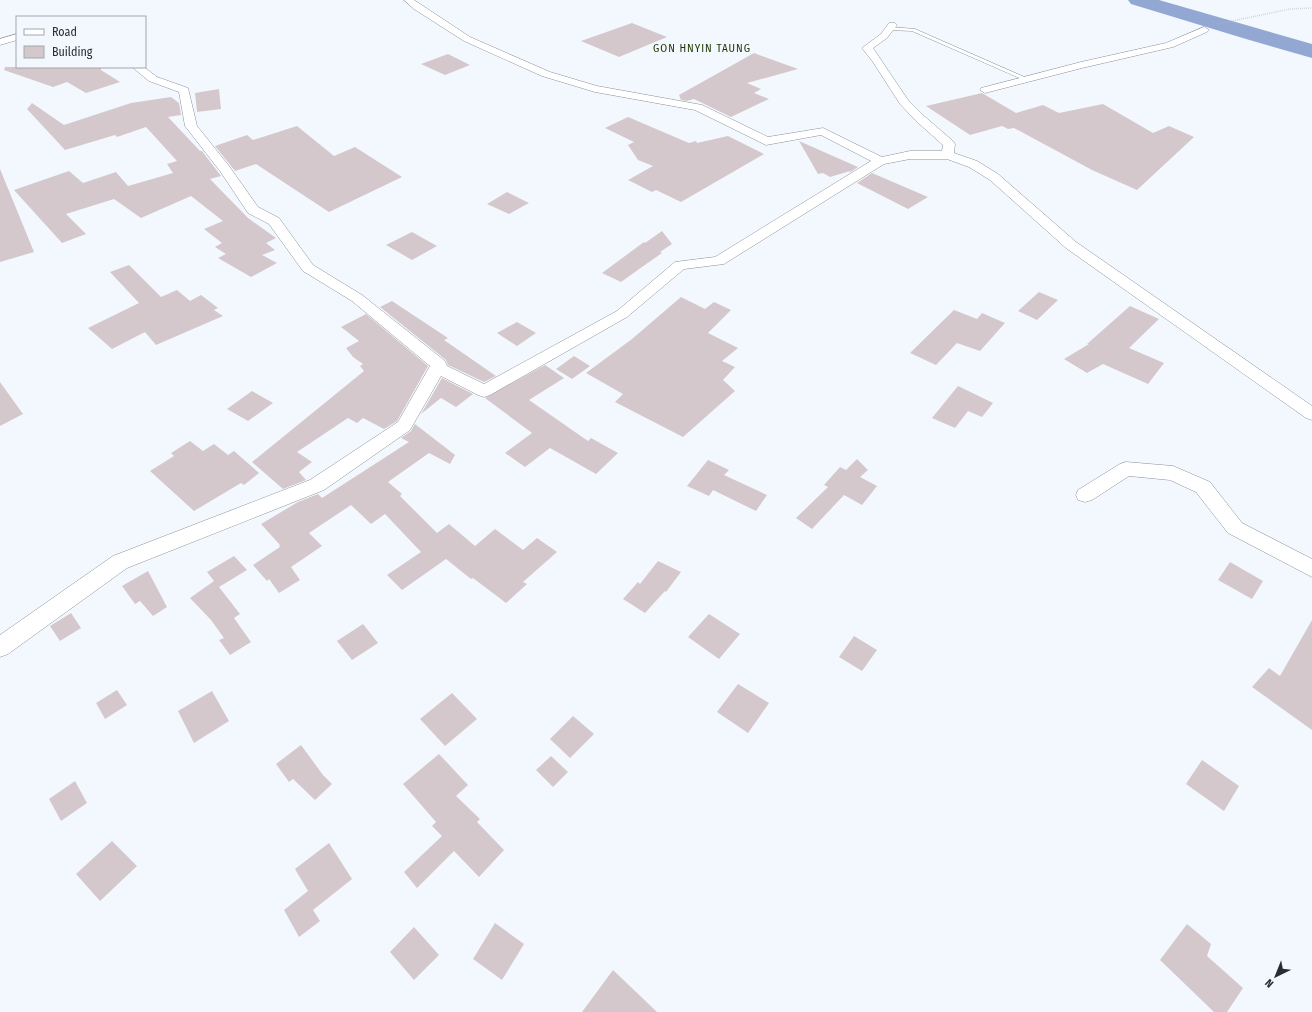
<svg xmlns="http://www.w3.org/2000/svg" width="1312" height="1012" font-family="'Fira Sans Condensed',sans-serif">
<rect width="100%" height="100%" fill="#f3f8fe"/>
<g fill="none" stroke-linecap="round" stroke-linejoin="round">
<path fill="#92a8d3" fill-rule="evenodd" d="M1128 0H1159L1312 44V58L1246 39 1131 4Z"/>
</g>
<path fill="#d4c8cd" d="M632 23 667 37 619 57 581 41Z
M754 53 798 69 747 83 761 89 754 93 769 99 731 117 694 99 687 101 681 100 679 95Z
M448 54 470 65 445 75 421 64Z
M5 67H101V70L120 82 86 93 67 82 53 87 4 70Z
M219 89 221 109 197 112 195 93Z
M982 93 1016 113 1043 105 1059 113 1103 104 1153 133 1169 126 1194 137 1137 190 1092 170 1014 128 1008 129 1002 126 970 135 926 106Z
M171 97 179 103 181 115 168 117 200 151H202L221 176 210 179 248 218 276 238 266 243 275 250 262 255 277 263 251 277 218 258 226 254 215 247 222 243 204 229 223 221 191 196 141 218 114 199 66 214 86 234 62 243 14 190 69 171 83 183 116 172 128 186 173 173 167 164 177 161 146 127 117 137 115 135 65 150 27 109 32 103 64 125 131 103Z
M628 117 689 143 696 141 697 143 728 136 764 154 681 202 656 190 652 192 628 180 653 166 638 160 628 145 634 142 605 128Z
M297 126 334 156 355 147 402 177 329 212 256 164 235 171 215 146 247 135 253 140Z
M799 141 858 167 849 173 850 171 830 177 823 173 818 174Z
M0 169 34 252 0 262Z
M872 173 928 197 908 209 857 183Z
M507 192 529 203 509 214 487 204Z
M662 231 672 244 660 252 662 253 642 267 621 282 602 273 644 242 645 243Z
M412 232 437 246 412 260 386 245Z
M129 265 161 297 177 290 190 301 201 295 218 308 214 310 223 316 156 345 145 332 112 349 88 328 139 303 110 272Z
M1039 292 1058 300 1037 320 1018 311Z
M681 297 705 309 714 302 731 310 708 333 738 348 722 361 735 367 723 380 735 391 683 437 615 402 623 394 586 373 632 339Z
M392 301 448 338 444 340 496 376 484 382 448 365 446 360 380 307Z
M1130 306 1159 319 1129 348 1164 363 1148 384 1103 364 1087 373 1064 359 1089 344H1087Z
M954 310 977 319 982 313 1005 323 980 351 957 343 936 365 910 353Z
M366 314 428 366 397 421 384 429 363 418 357 423 348 418 297 452 312 462 299 472 306 480 283 489 252 462 364 371 360 366 363 364 353 357 346 348 359 341 341 327Z
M517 322 536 333 517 346 497 333Z
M574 356 590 366 572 379 556 369Z
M545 365 564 378 529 400 588 441 591 438 618 453 596 474 550 448 525 467 505 453 532 433 485 398Z
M442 378 473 394 456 407 441 398 421 414Z
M0 382 23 414 0 426Z
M958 386 993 403 982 417 968 411 955 428 932 418Z
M252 391 273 403 248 421 227 409Z
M415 424 455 455 450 464 429 453 388 482 402 494 400 496 437 533 449 524 475 546 495 529 523 550 537 538 557 552 523 582 527 584 506 603 473 578 471 579 446 559 402 590 387 575 421 552 385 514 371 524 351 505 309 533 322 546 291 567 300 580 279 593 269 579 267 581 253 565 280 547 279 546 280 545 261 524 298 502 318 494 322 498 409 442 401 438 411 431Z
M190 441 203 451 214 444 228 455 234 451 259 473 244 485 241 483 194 511 150 471 174 456 171 453Z
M857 459 868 470 860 477 877 486 862 505 844 495 812 529 796 518 828 487 824 485 840 467 846 470Z
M708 460 729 470 724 475 767 495 756 511 713 490 709 496 687 486Z
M234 556 247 570 219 587 240 614 234 618 251 642 230 655 219 640 224 638 211 620 190 598 214 581 207 572Z
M658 561 681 572 666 592 665 591 645 613 623 599 638 582 640 584Z
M1230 562 1263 581 1252 599 1218 580Z
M148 571 167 607 153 616 140 601 135 604 122 586Z
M71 613 81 628 60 641 50 626Z
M709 614 740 634 719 659 688 637Z
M1312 620V730L1252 687 1269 668 1280 676Z
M363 624 378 643 352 660 337 641Z
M854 636 877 650 862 671 839 657Z
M738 684 769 703 748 733 717 712Z
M117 690 127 705 105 719 96 703Z
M212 691 229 721 194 743 178 711Z
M452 693 477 719 445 746 420 719Z
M573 716 594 734 570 758 550 739Z
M301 745 323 775 332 784 315 800 293 779 289 782 276 764Z
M439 754 468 785 456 796 480 819 477 822 504 850 479 877 454 851 417 888 404 872 442 836 432 826 436 822 403 784Z
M551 756 568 772 553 787 536 770Z
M1202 760 1239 786 1224 811 1186 784Z
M75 781 87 803 61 821 49 799Z
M112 841 137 866 100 901 76 874Z
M329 843 352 879 313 910 320 921 299 937 284 910 308 891 295 869Z
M495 923 524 944 502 980 473 959Z
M1187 924 1211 944 1207 956 1243 988 1227 1012H1214L1160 960Z
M414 927 439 955 414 980 390 952Z
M613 970 657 1012H582Z"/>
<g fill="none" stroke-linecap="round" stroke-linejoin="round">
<g stroke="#899199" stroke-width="1">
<path id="service" d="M891 27 915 29 1029 79 1024 80 912 31 889 30 888 29Z"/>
</g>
<g stroke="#899199" stroke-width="1">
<path id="minor" d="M404 0H414L470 37 550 72 597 86 702 105 768 137 823 128 882 157 910 151H942L943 145 916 121 900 104 873 62 862 48 881 34 889 23H895L897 25 887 38 873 48 908 100 924 116 953 141 955 144 954 153 977 161 998 174 1076 242 1312 406V420L1306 418 1066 248 990 180 969 167 947 159H910L884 164 724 264 684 269 627 317 490 395 484 397 478 395 441 376 410 430 324 490 127 568 8 654 0 657V635L113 556 310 480 398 422 430 366 352 301 303 271 269 224 248 213 220 171 185 126 179 92 149 81 132 67H144L157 77 188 88 197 126 229 166 258 207 279 218 313 265 362 295 445 361 447 366 484 384 617 311 675 262 715 257 871 161 821 135 766 145 695 110 595 92 542 76 464 41 414 9Z
M1204 27 1209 30 1207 32 1173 47 1082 68 985 93 980 90 981 88 1081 62 1166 43Z
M17 34V40L0 45V39Z
M1126 462 1173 466 1210 482 1242 523 1312 559V577L1228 533 1196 492 1170 480 1129 476 1092 500 1085 502 1078 500 1076 495 1078 490 1120 464Z"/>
</g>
<path stroke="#b1b5ba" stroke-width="1.5" stroke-dasharray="0.5 1.5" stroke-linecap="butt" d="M1218 24 1290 9 1312 8"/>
<use href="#service" fill="#fff" fill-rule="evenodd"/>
<use href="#minor" fill="#fff" fill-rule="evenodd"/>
</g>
<g text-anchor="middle" stroke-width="3" stroke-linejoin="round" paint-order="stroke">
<g font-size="11" letter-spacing="1" fill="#1d3502" stroke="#f3f8fe">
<text x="702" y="52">GON HNYIN TAUNG</text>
</g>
</g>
<rect x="16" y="16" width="130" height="52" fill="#f3f8fe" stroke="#a2a7ac"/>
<rect x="24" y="29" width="20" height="6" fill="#ffffff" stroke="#a2a7ac"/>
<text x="52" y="36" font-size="12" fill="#292d30">Road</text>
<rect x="24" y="46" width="20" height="12" fill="#d4c8cd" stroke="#a2a7ac"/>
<text x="52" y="56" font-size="12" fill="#292d30">Building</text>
<g transform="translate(1276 976) rotate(223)" stroke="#f3f8fe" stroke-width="3" paint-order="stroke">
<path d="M0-3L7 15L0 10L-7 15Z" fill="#292d30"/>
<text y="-6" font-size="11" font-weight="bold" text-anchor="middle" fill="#292d30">N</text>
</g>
</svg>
